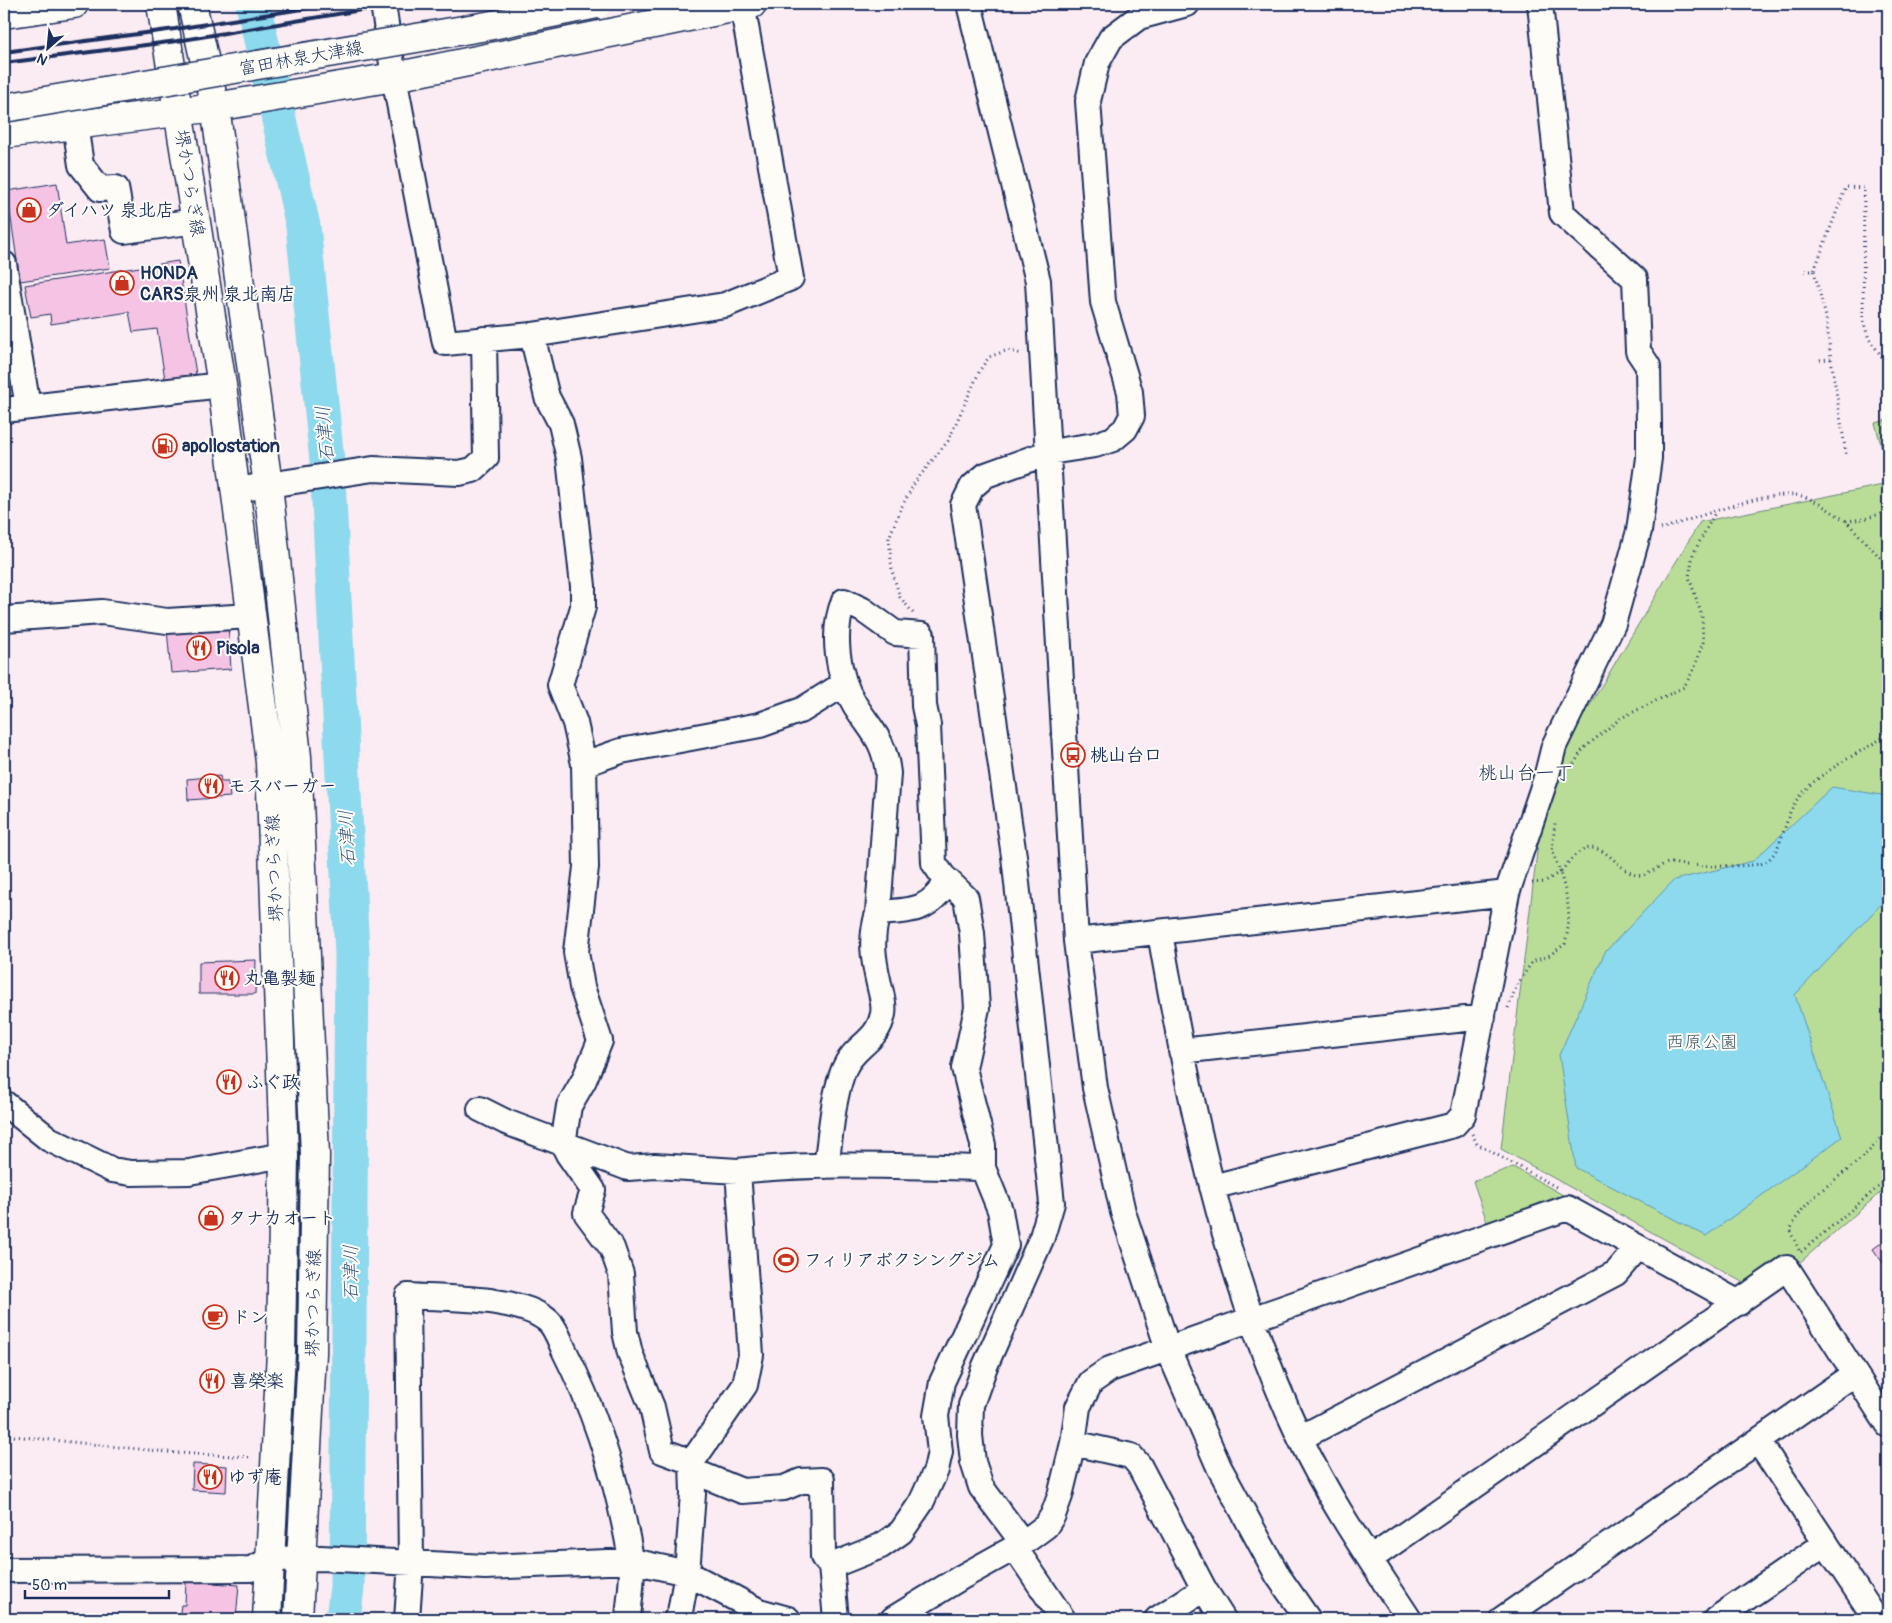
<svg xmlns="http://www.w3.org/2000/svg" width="1892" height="1623" font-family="Pangolin,'Klee One',sans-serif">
<rect width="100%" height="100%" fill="#fbebf2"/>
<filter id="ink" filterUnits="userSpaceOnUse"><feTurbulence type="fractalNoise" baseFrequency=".02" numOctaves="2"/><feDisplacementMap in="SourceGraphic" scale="10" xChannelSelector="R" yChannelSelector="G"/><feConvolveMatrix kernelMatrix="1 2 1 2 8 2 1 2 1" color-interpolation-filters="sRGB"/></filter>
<g filter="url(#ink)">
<path fill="#b9dd97" stroke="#6a867a" d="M1888 420V470L1875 423Z
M1888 484V1186L1798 1264 1790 1256 1751 1287 1501 1149 1546 778 1700 522Z
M1513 1167 1563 1195 1487 1222 1473 1181Z"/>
<path fill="#8dd9ed" stroke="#5f95b4" d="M1832 787 1888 796V897L1795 995 1842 1137 1706 1236 1576 1168 1559 1055 1605 952 1674 880 1753 861Z"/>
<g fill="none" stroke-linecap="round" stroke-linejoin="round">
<path stroke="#8dd9ed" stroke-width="35" d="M253 4 303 226 327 461 352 953 347 1587 343 1619"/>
</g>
<path fill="#f5c4e5" stroke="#1b2f5e" d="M57 183 66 245 105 239 110 268 20 281 7 191Z
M178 261 196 374 165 379 157 329 133 332 129 312 51 324 50 314 31 317 25 285Z
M228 624 231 669 171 673 167 629Z
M220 776 221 782H228L230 797 188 800 187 779Z
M256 960 255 994H199V962Z
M1888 1238V1270L1873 1249Z
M193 1464 227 1466 226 1492 192 1490Z
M186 1581 239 1585 236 1619H179L181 1605H185Z"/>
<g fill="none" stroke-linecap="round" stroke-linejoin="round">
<g stroke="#1b2f5e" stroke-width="28">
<path id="minor" d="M383 4 394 77 445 343 532 335 725 305 791 278 742 4
M969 4 1038 281 1076 941 1095 1088 1123 1212 1168 1349 1219 1467 1278 1576 1308 1619
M75 124 81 165 100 189 116 188 124 231 196 221
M4 264 28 407
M532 335 547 397 561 424 569 458 583 586V607L560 685 575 723 584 764 586 867 576 952 582 987 600 1041 584 1080 569 1106 563 1144 568 1154 593 1190 586 1213 612 1248 621 1274 625 1332 630 1353 652 1407 662 1451 692 1462
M4 410 222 385
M236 490 373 469 459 473 473 470 486 458 484 339
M4 619 102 612 167 621 251 616
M584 764 621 751 760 725 802 710 844 684
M878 913C914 910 927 912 948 881
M1160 933C1190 1105 1225 1279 1300 1438 1330 1502 1371 1561 1409 1619
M1076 941 1507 893
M1181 1051 1483 1017
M4 1103 49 1139 112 1170 131 1173 189 1172 284 1155
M480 1109 506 1122 628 1168 655 1166 738 1171
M826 1166C831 1135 832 1099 844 1069 854 1045 878 1042 883 1014 885 1004 881 994 879 984 873 958 870 939 878 913L888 773C884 739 872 732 855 705 837 676 831 632 844 601L863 610 895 633 922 635 924 706 928 725 934 863 943 876 966 898 972 933 977 1008 964 1068 983 1145V1168L1000 1210 1006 1245 942 1382 936 1416 940 1452 936 1470 921 1503 901 1532 881 1546 831 1566 836 1619
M1212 1187 1454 1125 1463 1115 1507 893 1546 778 1554 746 1613 624 1639 531 1649 458V425L1648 366 1638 351 1635 279 1562 213 1540 4
M1300 1438 1616 1273 1638 1247
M1758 1441 1876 1619
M1073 1443 1131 1456 1139 1465 1204 1589 1223 1619
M693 1471 742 1491 784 1488 801 1481 822 1480 823 1557 831 1566
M1023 1543 981 1487 973 1462 970 1435 971 1405 985 1366 1042 1237 1052 1203 1014 856 963 505 972 487 986 475 1050 452 1095 445 1113 439 1125 429 1132 416 1130 392 1103 302 1088 101 1097 63 1111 38 1139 17 1187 4
M1015 1548 1063 1619
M1370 1559 1787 1268 1888 1425
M4 1570 251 1569 272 1559 321 1558 485 1567 632 1561 687 1573 759 1611 788 1619
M407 1619 411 1563 408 1296C447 1299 517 1296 547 1320 555 1326 560 1341 564 1350 597 1415 619 1487 631 1559 634 1577 629 1600 628 1619
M676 1619 680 1612 687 1573 693 1494 692 1462 745 1385 751 1355 738 1171C819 1162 902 1166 983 1168
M893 1619 960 1578 1023 1543 1046 1526 1053 1515 1060 1496 1073 1443 1078 1407 1091 1382 1110 1369 1567 1208 1739 1303
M1157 1619 1204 1589
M1502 1619 1854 1374
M1716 1619 1826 1543"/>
</g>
<g stroke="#1b2f5e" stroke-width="31">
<path id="major" d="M161 4 222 385 270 762 284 1155 281 1352 267 1619
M192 4 215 107 268 485 297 757 315 1155 312 1353 298 1619
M4 14 74 4
M4 134 215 107 394 77 752 4"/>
</g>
<path stroke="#1b2f5e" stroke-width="3" stroke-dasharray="1 4" stroke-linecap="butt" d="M1805 271H1814L1846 187 1864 188 1863 321 1869 339 1888 365
M1814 271 1826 317 1831 359 1816 360
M1831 359 1846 454
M1888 508 1883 552 1888 576
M1886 512 1864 519 1846 521 1888 566
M1661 529C1694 519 1761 492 1795 495 1812 496 1831 512 1846 521
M913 613 900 597 892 571 889 538 901 508 915 482 948 441 980 370 989 357 1008 350 1021 354
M1571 768 1584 748 1621 718 1684 687 1695 667 1703 642 1702 616 1689 577 1693 554 1716 511
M1532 883 1544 882 1560 872 1552 851 1555 823
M1508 1008 1517 985 1532 962 1550 955 1565 944C1572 916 1568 899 1560 872 1566 866 1572 857 1578 853 1603 835 1617 872 1637 875 1650 877 1658 864 1669 863 1675 863 1681 865 1688 865 1708 866 1741 867 1760 864 1781 859 1784 822 1793 806 1808 777 1855 756 1882 738L1888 732
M1472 1134 1477 1144 1558 1188
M1799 1250 1790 1231C1806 1187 1868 1168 1888 1125
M1801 1252 1888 1179
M4 1435 177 1453 253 1457"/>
<use href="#minor" stroke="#fdfcf7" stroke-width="24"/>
<use href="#major" stroke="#fdfcf7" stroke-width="28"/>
<path stroke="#1b2f5e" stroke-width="4" d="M4 52 175 29 334 4
M4 63 177 41 397 4"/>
<g stroke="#1b2f5e" stroke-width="31" stroke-linecap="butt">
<path id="major-bridge" d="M4 108 487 26 597 4"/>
</g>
<use href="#major-bridge" stroke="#fdfcf7" stroke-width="28"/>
</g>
</g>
<defs>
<g id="shop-ring" transform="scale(1.25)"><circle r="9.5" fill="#fdfcf7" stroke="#c8321e" stroke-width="1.5"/><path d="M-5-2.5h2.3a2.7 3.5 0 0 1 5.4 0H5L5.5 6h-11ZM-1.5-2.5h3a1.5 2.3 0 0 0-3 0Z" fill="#c8321e"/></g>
<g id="fuel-ring" transform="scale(1.25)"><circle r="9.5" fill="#fdfcf7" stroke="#c8321e" stroke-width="1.5"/><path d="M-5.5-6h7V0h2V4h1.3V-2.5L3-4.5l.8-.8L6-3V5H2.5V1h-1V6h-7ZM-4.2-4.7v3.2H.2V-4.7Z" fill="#c8321e"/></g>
<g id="restaurant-ring" transform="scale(1.25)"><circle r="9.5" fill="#fdfcf7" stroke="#c8321e" stroke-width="1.5"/><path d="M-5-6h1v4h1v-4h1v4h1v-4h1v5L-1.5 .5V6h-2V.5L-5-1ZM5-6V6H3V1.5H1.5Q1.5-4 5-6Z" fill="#c8321e"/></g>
<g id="bus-ring" transform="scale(1.25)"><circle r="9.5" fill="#fdfcf7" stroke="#c8321e" stroke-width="1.5"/><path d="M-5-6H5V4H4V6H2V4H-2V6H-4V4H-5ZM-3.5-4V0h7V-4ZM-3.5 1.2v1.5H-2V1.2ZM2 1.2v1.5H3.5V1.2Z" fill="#c8321e"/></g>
<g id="stadium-ring" transform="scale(1.25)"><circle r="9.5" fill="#fdfcf7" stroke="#c8321e" stroke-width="1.5"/><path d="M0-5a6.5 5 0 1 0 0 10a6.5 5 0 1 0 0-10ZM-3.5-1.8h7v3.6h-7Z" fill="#c8321e"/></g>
<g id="cafe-ring" transform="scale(1.25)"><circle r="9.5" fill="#fdfcf7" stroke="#c8321e" stroke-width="1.5"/><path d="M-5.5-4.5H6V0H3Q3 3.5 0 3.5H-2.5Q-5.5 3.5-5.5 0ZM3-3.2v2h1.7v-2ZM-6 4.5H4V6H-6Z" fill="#c8321e"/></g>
</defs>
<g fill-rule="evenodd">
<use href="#shop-ring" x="29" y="210"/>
<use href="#shop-ring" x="122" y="283"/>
<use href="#fuel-ring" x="165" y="446"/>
<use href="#restaurant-ring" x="199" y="648"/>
<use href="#bus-ring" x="1073" y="755"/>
<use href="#restaurant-ring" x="211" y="786"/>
<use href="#restaurant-ring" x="227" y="978"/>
<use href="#restaurant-ring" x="229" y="1082"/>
<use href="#shop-ring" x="211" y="1218"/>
<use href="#stadium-ring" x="786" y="1260"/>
<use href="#cafe-ring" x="215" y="1317"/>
<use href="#restaurant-ring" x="212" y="1381"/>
<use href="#restaurant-ring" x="210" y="1477"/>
</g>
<g text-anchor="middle" stroke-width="4" stroke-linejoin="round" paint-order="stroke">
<g font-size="18" fill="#1b2f5e" stroke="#fdfcf7">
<text transform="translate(301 58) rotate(-10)" y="6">富田林泉大津線</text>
<text transform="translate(190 183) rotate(81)" y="6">堺かつらぎ線</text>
<text transform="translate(274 868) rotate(-92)" y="6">堺かつらぎ線</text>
<text transform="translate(313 1303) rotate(-89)" y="6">堺かつらぎ線</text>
</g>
<g font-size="18" font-weight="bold" fill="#1b2f5e" stroke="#fdfcf7" text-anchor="start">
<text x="46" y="216">ダイハツ 泉北店</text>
<text x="140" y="279">HONDA<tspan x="140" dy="21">CARS泉州 泉北南店</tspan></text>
<text x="182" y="452">apollostation</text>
<text x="216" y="654">Pisola</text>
<text x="1090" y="761">桃山台口</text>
<text x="228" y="792">モスバーガー</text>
<text x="244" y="984">丸亀製麺</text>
<text x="246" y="1088">ふぐ政</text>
<text x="228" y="1224">タナカオート</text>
<text x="804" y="1266">フィリアボクシングジム</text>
<text x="232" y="1323">ドン</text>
<text x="230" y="1387">喜榮楽</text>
<text x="228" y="1483">ゆず庵</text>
</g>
<g font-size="18" fill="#425a6c" stroke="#fdfcf7">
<text x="1702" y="1048">西原公園</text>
</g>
<g font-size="19" font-style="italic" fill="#385a82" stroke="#fdfcf7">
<text transform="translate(324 434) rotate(-95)" y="7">石津川</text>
<text transform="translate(346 838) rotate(-93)" y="7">石津川</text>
<text transform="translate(350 1273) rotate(-90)" y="7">石津川</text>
</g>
<g font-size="19" fill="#1b2f5e" stroke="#fdfcf7">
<text x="1526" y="779">桃山台一丁</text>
</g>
</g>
<rect width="1892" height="1623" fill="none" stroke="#fdfcf7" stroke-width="20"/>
<rect x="10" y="10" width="1872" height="1603" fill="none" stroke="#1b2f5e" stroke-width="2" filter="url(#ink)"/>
<g transform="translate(48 48) rotate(207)" stroke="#fdfcf7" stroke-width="4" paint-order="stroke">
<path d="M0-4L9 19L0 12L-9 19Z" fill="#1b2f5e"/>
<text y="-8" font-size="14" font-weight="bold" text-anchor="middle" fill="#1b2f5e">N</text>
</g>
<path d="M25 1590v8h144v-8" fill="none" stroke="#1b2f5e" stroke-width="2.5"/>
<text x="32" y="1590" font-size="15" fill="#1b2f5e" stroke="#fdfcf7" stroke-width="4" paint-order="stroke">50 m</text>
</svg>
